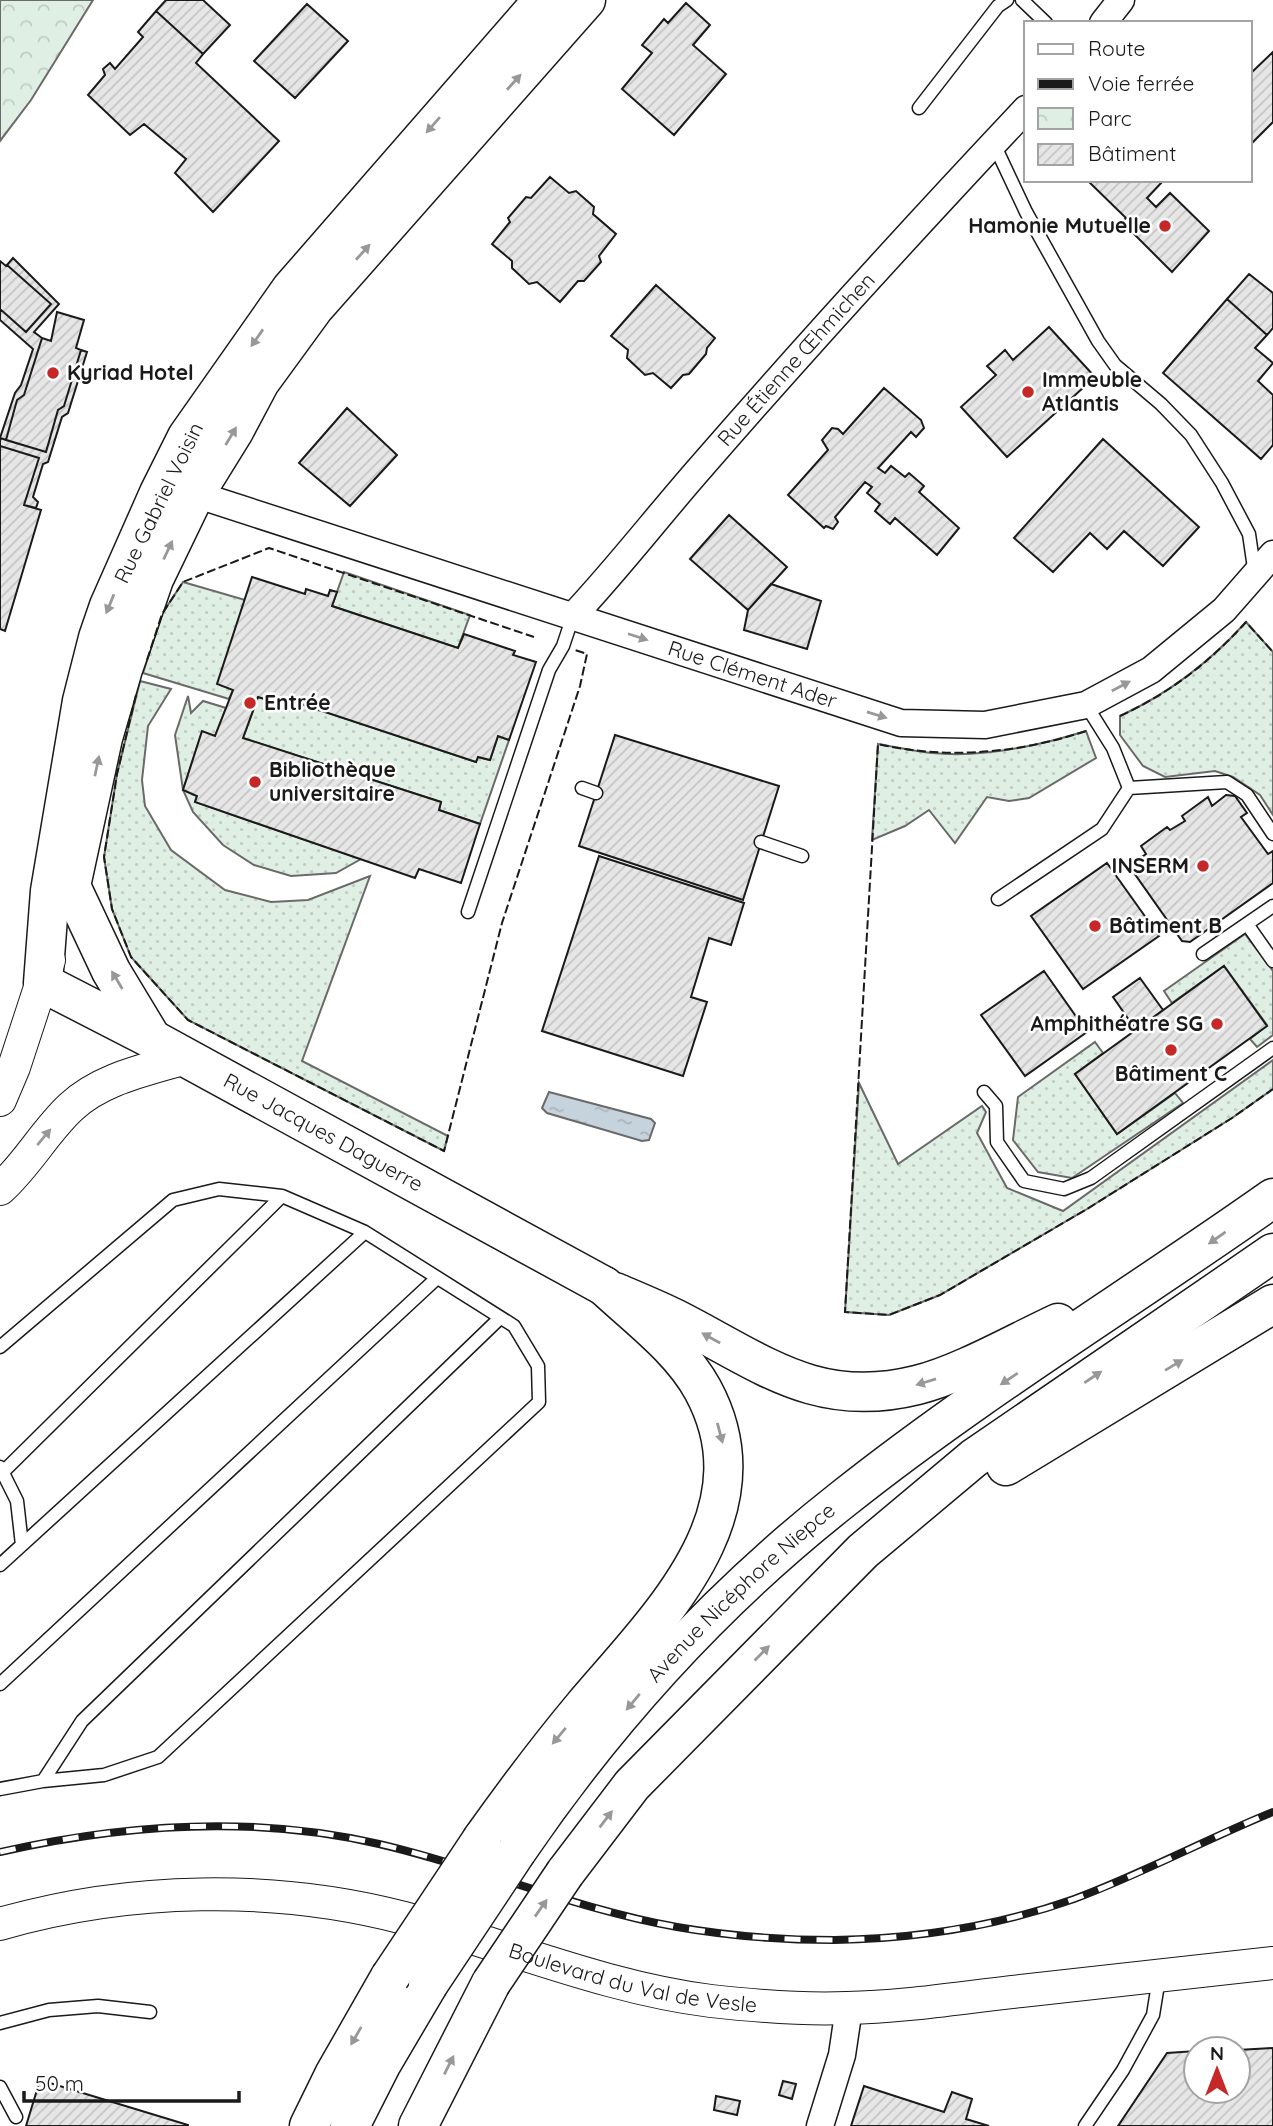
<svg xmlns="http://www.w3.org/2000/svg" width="1273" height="2126" font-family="Quicksand,sans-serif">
<defs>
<pattern id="grass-dots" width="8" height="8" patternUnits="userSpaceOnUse" patternTransform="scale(1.75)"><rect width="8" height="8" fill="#e0efe3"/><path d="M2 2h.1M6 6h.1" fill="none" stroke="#c0ccc2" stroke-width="1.8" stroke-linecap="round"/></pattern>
<pattern id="park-crowns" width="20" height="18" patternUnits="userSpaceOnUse" patternTransform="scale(1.75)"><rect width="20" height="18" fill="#e0efe3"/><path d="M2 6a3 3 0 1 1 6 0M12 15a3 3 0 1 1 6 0" fill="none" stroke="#c0ccc2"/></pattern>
<pattern id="water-ripples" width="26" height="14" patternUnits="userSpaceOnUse" patternTransform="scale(1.75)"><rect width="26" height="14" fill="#c6d2dc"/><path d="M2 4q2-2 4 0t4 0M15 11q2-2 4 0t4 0" fill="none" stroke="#aab4bc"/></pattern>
<pattern id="building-hatch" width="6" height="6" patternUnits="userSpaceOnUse" patternTransform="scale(1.75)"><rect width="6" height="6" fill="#e6e6e6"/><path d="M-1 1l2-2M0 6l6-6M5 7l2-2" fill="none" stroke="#c5c5c5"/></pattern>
</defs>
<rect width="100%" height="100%" fill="#fff"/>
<path fill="url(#grass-dots)" stroke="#6a6a6a" stroke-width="2" d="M344 572 470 615 458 648 332 606Z
M183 582 245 600 233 690 229 699 143 673 162 614Z
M1246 622 1273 652V815L1260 795 1233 777 1215 771 1165 777 1143 766 1120 735V716C1170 693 1210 662 1246 622Z
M140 681 171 689 148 726 142 780 145 806 171 850 225 890 271 902 308 900 370 876 302 1061 448 1136 444 1151 188 1020 131 957 112 909 104 857 117 774Z
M188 696 191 713 203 701 226 708 215 736 202 732 183 790 197 796 195 802 361 859 336 873 291 876 254 865 223 845 193 812 183 790 175 735Z
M258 697 281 704 283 698 476 762 478 757 490 760 498 736 509 740 480 824 439 810 441 802 243 738Z
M1086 731 1096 758 1029 798 1009 801 987 797 955 843 929 810 905 826 872 840 878 744C896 747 914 751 932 753 982 758 1038 746 1086 731Z
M1245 934 1273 971V1035L1257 1047 1250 1039 1267 1025 1224 966 1172 1003 1164 991Z
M1095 1042 1103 1053 1075 1074 1117 1134 1175 1093 1183 1103 1072 1178 1038 1172 1013 1140 1018 1097Z
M1273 1060V1089L1232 1118 1087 1209 940 1295 889 1315 845 1312 859 1083 898 1164 982 1106 986 1112 977 1133 1007 1188 1063 1211Z"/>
<path fill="url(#park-crowns)" stroke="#6a6a6a" stroke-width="2" d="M0 0H93L31 100 0 141Z"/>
<path fill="url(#water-ripples)" stroke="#6a6a6a" stroke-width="2" d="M549 1092 651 1119 655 1123 649 1140 642 1141 547 1113 542 1108Z"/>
<path fill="url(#building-hatch)" stroke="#1a1a1a" stroke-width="2" d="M166 0H203L230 25 203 54 156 11Z
M686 3 710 25 693 45 726 74 674 135 622 89 652 53 642 45 664 19 668 23Z
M307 4 348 41 295 98 254 61Z
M156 11 203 54 196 63 279 141 213 212 175 173 186 159 144 124 130 135 88 95 105 75 103 69 110 63 115 69 143 37 138 32Z
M1273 52V122L1250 145V74Z
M550 177 569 193 576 191 594 207 593 214 616 234 599 256 601 262 584 281H578L560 302 537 282 529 284 512 268V261L492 244 510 222 508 218 526 197 531 198Z
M1087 180H1164L1147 198 1156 207 1170 193 1209 231 1172 272 1122 222 1126 218Z
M13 258 59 304 34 332 42 338 24 395 17 400 6 440 0 438 15 393 21 385 33 349 0 320V309L26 332 51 304 7 265Z
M0 261 6 266 7 265 51 304 26 332 0 309Z
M1249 274 1273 293V328L1267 335 1227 299Z
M656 285 715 338 707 348 706 354 689 374 683 375 671 388 653 373 645 375 627 358 628 350 611 336Z
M1227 299 1267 335 1255 348 1273 363 1258 381 1273 395V445L1261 459 1163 373Z
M57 312 84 320 76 348 81 350 64 406 58 410 46 452 6 440 17 400 24 395 42 338 51 341Z
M1049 327 1095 377 1007 457 961 407 996 375 987 366 993 361 1005 350 1013 360Z
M81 350 87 352 68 413 62 417 48 462 43 464 33 497 38 502 36 508 24 505 39 458 0 446V438L46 452 58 410 64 406Z
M884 388 921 420 924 428 916 437 911 432 878 468 885 473 891 466 905 477 909 473 924 486 919 492 959 528 937 555 895 518 890 524 875 511 880 504 867 493 872 487 865 482 835 517 838 522 833 529 826 526 824 528 788 495 828 450 822 440 832 428 838 429 843 434Z
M347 408 397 455 350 506 299 463Z
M1103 439 1199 527 1163 566 1124 531 1107 549 1090 533 1053 572 1014 538Z
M0 446 39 458 24 505 41 510 5 631 0 629Z
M729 515 787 567 748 610 690 559Z
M252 577 305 594 306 589 328 596 330 590 337 592 332 606 458 648 464 634 515 651 513 655 536 662 509 740 498 736 490 760 478 757 476 762 283 698 281 704 258 697 243 738 441 802 439 810 480 824 461 883 419 869 415 878 195 802 197 796 183 790 202 731 215 736 233 690 217 684Z
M771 584 821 601 807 649 744 630 748 610Z
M615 735 779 786 743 900 579 846Z
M1226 795 1235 796 1247 813 1241 817 1268 854 1273 851V883L1190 942 1182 941 1132 870 1135 862 1146 854 1141 846 1167 827 1170 830 1185 821 1182 816 1208 797 1212 806Z
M599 856 744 903 731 945 709 938 691 997 707 1002 683 1076 542 1031Z
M1107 863 1159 936 1083 989 1031 916Z
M1224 966 1267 1026 1117 1134 1075 1074Z
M1044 971 1087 1032 1025 1076 981 1015Z
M1140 978 1163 1010 1136 1030 1113 997Z
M1273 2048V2126H1118L1167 2053 1196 2051V2091H1238V2050Z
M40 2080 188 2125V2126H26Z
M783 2081 796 2084 792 2099 779 2095Z
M864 2086 944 2112 952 2092 972 2099 966 2119 989 2126H851Z
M716 2096 740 2101 737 2115 714 2110Z"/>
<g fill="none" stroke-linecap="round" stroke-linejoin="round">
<g stroke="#1a1a1a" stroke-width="15">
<path id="service" d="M1022 0 1046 23
M919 108 998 6 1007 0
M994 144 1026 212 1098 341 1115 365 1161 404 1191 435 1222 483 1249 534 1255 575
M582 788 596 793
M1129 788 1227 782 1247 795 1273 834
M761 842 802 856
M998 899 1102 829 1129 788 1113 748 1086 705
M468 912 549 670 563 646 573 616
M1247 924 1273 961
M1203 954 1273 906
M984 1092 996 1106 997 1142 1024 1181 1064 1189 1091 1178 1273 1048
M0 1347 173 1200 219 1189 282 1196 365 1232
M0 1467 17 1501 22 1545
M4 1471 282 1196
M0 1565 365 1232 514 1326 538 1366 539 1402 158 1757 104 1775 43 1781 0 1789
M0 1684 437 1278
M43 1781 82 1721 500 1318
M0 2023 49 2010 98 2006 150 2012
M0 2087 16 2117
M1085 2126 1123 2070 1153 2015 1159 1978"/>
</g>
<g stroke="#1a1a1a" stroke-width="29">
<g id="minor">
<path d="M1103 23 1121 0"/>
<path id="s1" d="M195 494 901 723 985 725 1086 705 1151 670 1224 610 1273 554"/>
<path id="s2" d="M573 616C618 568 658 516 701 467 807 345 915 227 1026 109"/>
<path d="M820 2126 842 2055 849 2008"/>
</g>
</g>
<g stroke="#1a1a1a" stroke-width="34">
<g id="tertiary">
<path d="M0 1100 14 1067 49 960"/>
<path d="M0 1189C27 1165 45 1131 71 1107 102 1078 147 1070 185 1058"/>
<path id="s3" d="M0 1924C128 1887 274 1884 404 1918 506 1945 606 1988 711 2001 756 2006 801 2010 847 2008 905 2007 964 1997 1021 1991 1105 1982 1189 1972 1273 1963"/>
</g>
</g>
<g stroke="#1a1a1a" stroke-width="41">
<g id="primary">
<path id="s4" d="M543 0 291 289 187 437 159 493 109 606 98 638 82 701 50 891 43 983 152 1039 604 1286"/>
<path d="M152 1039 111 971 71 886 103 738 123 669 154 579 195 494 234 431 260 382 314 308 586 0"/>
</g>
</g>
<g stroke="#1a1a1a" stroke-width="41">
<g id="trunk">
<path d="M615 1292C636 1301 658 1310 678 1320 762 1363 817 1410 917 1385 961 1374 1015 1343 1058 1323"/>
<path d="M1006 1466 1273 1304"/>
<path id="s5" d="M517 1851C607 1719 717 1598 843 1499 980 1390 1130 1299 1273 1198"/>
<path d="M565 1873 632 1785 863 1551 974 1458 1273 1253"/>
<path d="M350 2126 382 2063 428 1985"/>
<path d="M418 2126 491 1983"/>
</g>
</g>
<g stroke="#1a1a1a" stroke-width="41">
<path id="motorway" d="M482 1839C514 1794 547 1750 582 1708 657 1619 770 1514 703 1390 681 1349 637 1317 604 1286
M309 2126 334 2075 390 1977"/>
</g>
<use href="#service" stroke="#fff" stroke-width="12"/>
<use href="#minor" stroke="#fff" stroke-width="26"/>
<use href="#tertiary" stroke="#fff" stroke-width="32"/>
<use href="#primary" stroke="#fff" stroke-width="38"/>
<use href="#trunk" stroke="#fff" stroke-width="38"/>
<use href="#motorway" stroke="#fff" stroke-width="38"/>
<g stroke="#1a1a1a" stroke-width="8">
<path id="rail" d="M0 1852C124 1824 254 1815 379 1844 479 1867 575 1909 677 1927 729 1936 782 1940 834 1940 915 1939 998 1926 1074 1899 1142 1874 1206 1839 1273 1812"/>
</g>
<use href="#rail" stroke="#fff" stroke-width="5" stroke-dasharray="16" stroke-linecap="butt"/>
<g stroke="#1a1a1a" stroke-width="41" stroke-linecap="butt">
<path id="trunk-bridge" d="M491 1983 565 1873
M428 1985 517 1851"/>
</g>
<g stroke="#1a1a1a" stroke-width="41" stroke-linecap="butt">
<path id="motorway-bridge" d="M390 1977 482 1839"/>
</g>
<use href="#trunk-bridge" stroke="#fff" stroke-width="38"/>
<use href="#motorway-bridge" stroke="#fff" stroke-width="38"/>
<path stroke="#1a1a1a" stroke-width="2" stroke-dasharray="9 3.5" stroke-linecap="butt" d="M147 660 162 614 183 582 269 548 534 637
M136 695 117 774 104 857 112 909 131 957 188 1020 444 1151 502 923 580 686 587 654 575 650
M1120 716C1170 693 1210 662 1246 622L1273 652
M1086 731C1019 753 948 760 878 744L845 1312 889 1315 940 1295 1087 1209 1232 1118 1273 1089"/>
</g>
<defs><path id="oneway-solid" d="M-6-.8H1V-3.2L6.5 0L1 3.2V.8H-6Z" transform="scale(1.75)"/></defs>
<g fill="#989898">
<use href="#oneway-solid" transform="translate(514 82) rotate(-48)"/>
<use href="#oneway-solid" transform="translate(433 125) rotate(131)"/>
<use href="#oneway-solid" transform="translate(363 252) rotate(-48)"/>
<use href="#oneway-solid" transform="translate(257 338) rotate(125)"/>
<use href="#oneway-solid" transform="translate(231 436) rotate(-59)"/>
<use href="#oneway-solid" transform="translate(168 550) rotate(-65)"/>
<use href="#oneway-solid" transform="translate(110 604) rotate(112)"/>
<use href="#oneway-solid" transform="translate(638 637) rotate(18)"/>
<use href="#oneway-solid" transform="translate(1121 686) rotate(-28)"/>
<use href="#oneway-solid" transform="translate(877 715) rotate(17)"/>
<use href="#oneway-solid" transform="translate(97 766) rotate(-78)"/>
<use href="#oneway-solid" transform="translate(117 980) rotate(-121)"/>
<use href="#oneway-solid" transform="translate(44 1137) rotate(-50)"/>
<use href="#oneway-solid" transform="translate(1217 1238) rotate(145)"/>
<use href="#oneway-solid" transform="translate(711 1338) rotate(-151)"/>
<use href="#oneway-solid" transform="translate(1174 1365) rotate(-31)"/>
<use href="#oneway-solid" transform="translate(1093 1377) rotate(-34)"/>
<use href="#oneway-solid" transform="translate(1009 1379) rotate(146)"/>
<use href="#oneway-solid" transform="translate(926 1382) rotate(163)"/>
<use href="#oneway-solid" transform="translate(720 1433) rotate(75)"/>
<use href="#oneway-solid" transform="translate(762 1653) rotate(-45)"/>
<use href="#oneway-solid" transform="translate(633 1702) rotate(130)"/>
<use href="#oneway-solid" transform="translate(559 1736) rotate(130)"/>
<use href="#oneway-solid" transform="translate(606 1819) rotate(-53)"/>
<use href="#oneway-solid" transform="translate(541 1908) rotate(-55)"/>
<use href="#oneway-solid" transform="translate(356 2036) rotate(120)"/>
<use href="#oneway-solid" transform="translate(449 2065) rotate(-63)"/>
</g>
<g fill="#c62828" stroke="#fff" stroke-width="2.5">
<circle cx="1165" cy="226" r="7"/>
<circle cx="53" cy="373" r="7"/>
<circle cx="1028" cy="392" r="7"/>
<circle cx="250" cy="703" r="7"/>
<circle cx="255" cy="782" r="7"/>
<circle cx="1203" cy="866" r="7"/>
<circle cx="1095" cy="926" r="7"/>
<circle cx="1217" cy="1024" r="7"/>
<circle cx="1171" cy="1050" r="7"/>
</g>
<g text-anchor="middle" stroke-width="5" stroke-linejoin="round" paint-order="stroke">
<g font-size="21" font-weight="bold" fill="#1a1a1a" stroke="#fff" text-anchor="start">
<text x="1151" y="233" text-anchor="end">Hamonie Mutuelle</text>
<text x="67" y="380">Kyriad Hotel</text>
<text x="1042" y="387">Immeuble<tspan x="1042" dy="24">Atlantis</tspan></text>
<text x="264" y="710">Entrée</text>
<text x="269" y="777">Bibliothèque<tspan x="269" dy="24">universitaire</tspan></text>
<text x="1189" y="873" text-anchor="end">INSERM</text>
<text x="1109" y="933">Bâtiment B</text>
<text x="1203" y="1031" text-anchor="end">Amphithéatre SG</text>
<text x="1171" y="1081" text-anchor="middle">Bâtiment C</text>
</g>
<g font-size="21" fill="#1a1a1a" stroke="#fff">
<text dy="7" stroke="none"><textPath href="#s2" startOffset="340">Rue Étienne Œhmichen</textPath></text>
<text transform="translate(159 503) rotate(-64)" y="7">Rue Gabriel Voisin</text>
<text dy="7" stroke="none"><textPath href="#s1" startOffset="586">Rue Clément Ader</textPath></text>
<text dy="7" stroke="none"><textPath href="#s4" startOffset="1452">Rue Jacques Daguerre</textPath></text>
<text dy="7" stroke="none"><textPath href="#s5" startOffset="343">Avenue Nicéphore Niepce</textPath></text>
<text dy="7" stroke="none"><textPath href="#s3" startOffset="646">Boulevard du Val de Vesle</textPath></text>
</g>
</g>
<rect x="1024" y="21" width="228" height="161" fill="#ffffff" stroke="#a3a3a3" stroke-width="2"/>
<rect x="1038" y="44" width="35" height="10" fill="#ffffff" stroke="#a3a3a3" stroke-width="2"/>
<text x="1088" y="56" font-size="21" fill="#1a1a1a">Route</text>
<rect x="1038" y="79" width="35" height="10" fill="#1a1a1a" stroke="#a3a3a3" stroke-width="2"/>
<text x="1088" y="91" font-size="21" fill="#1a1a1a">Voie ferrée</text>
<rect x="1038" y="108" width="35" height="21" fill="url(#park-crowns)" stroke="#a3a3a3" stroke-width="2"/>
<text x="1088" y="126" font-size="21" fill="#1a1a1a">Parc</text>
<rect x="1038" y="144" width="35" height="21" fill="url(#building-hatch)" stroke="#a3a3a3" stroke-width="2"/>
<text x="1088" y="161" font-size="21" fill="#1a1a1a">Bâtiment</text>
<g transform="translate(1217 2070)"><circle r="33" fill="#ffffff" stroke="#a3a3a3" stroke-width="2"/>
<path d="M0-5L12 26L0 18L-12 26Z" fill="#c62828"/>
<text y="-10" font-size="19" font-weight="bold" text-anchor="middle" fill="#1a1a1a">N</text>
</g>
<path d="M24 2091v10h215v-10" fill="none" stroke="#1a1a1a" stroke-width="3.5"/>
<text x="35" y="2091" font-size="21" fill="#1a1a1a" stroke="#ffffff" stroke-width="5" paint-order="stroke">50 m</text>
</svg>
